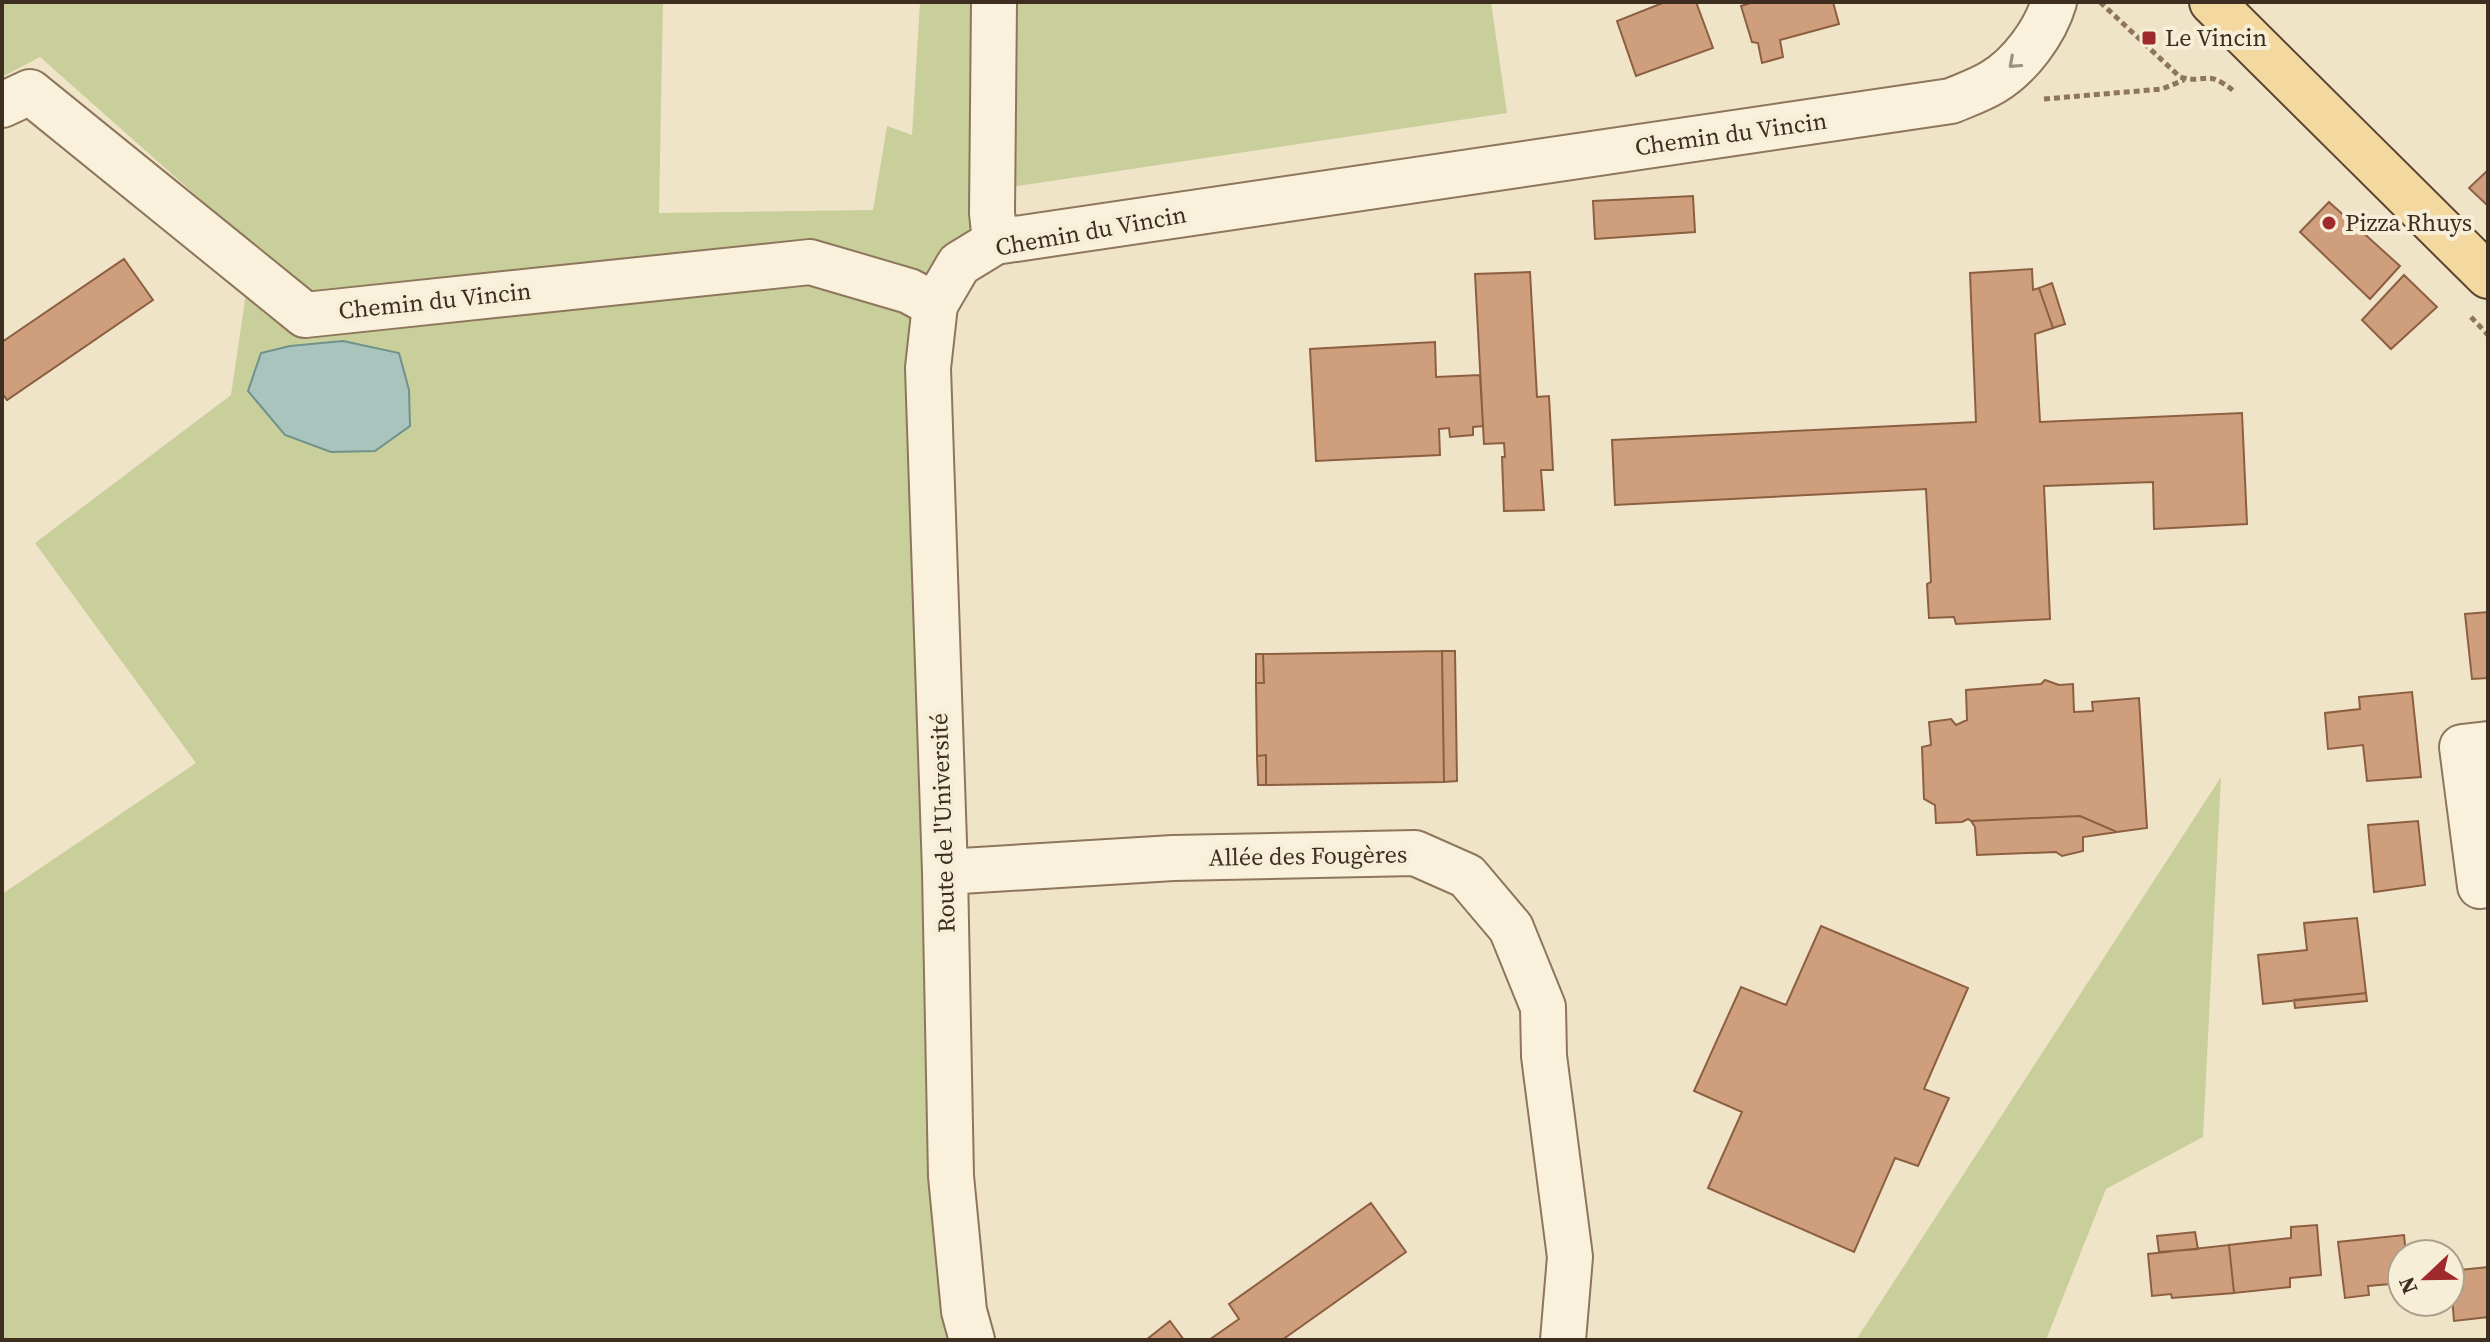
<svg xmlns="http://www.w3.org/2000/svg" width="2490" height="1342" font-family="'Source Serif 4',serif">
<rect width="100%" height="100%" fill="#f0e4c8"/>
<path fill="#c9cf9b" d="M2 2H663L659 213 873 210 887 126 912 135 920 2H1491L1507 113 971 193 981 271 948 318 973 1276 995 1340H2V894L196 763 35 543 231 395 253 246 40 57 2 77Z
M2221 777 2203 1137 2106 1189 2046 1340H1856Z"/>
<path fill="#a9c4bc" stroke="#6f938a" stroke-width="2" d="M343 341 399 353 409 390 410 426 375 451 331 452 285 435 248 391 261 353 290 346Z"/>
<path fill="#cf9f7d" stroke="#8d5f41" stroke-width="2" d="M1665 2H1696L1713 48 1636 76 1617 21Z
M1754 2H1833L1839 24 1780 40 1783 57 1762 63 1758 43 1752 42 1741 6Z
M2488 170V206L2469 188Z
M1693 196 1695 232 1595 239 1593 201Z
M2329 202 2400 266 2370 299 2300 232Z
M124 259 153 300 7 400 2 393V342Z
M2032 269 2033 290 2039 288 2053 328 2035 334 2040 422 2242 413 2247 524 2154 529 2153 482 2044 486 2050 619 1956 624 1954 617 1929 618 1927 584 1931 582 1926 489 1615 505 1612 440 1976 422 1970 273Z
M1530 272 1537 397 1549 396 1553 470H1541L1544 510 1504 511 1502 457H1505L1504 443 1484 444 1475 274Z
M2404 275 2437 307 2391 349 2362 320Z
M2052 283 2065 324 2053 328 2039 288Z
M1435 342 1436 377 1480 375 1483 426 1473 427V435L1450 437 1449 428 1439 429 1440 455 1316 461 1310 349Z
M2488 612V678L2472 679 2465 614Z
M1442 651H1455L1457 781 1444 782Z
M1442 651 1444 782 1266 785V755L1257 756 1256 683H1264L1263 654Z
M1256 654H1263L1264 683H1256Z
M2045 680 2059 685 2073 684 2074 712 2093 711 2092 702 2139 698 2147 828 2117 832 2080 816 1971 821 1968 819 1962 822 1936 823 1935 805 1924 799 1922 747 1931 745 1929 722 1951 719 1956 725 1967 720 1966 690 2041 684Z
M2412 692 2421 777 2367 781 2363 745 2328 749 2325 713 2360 709 2359 697Z
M1266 755V785H1258L1257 756Z
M2080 816 2117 832 2083 837V851L2062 856 2056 852 1977 855 1975 827 1971 821Z
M2418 821 2425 885 2374 892 2368 825Z
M2357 918 2366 993 2263 1004 2258 955 2307 950 2304 923Z
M1821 926 1968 988 1924 1089 1949 1098 1918 1166 1895 1158 1854 1252 1708 1188 1742 1112 1694 1091 1741 987 1786 1005Z
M2366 993 2367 1001 2295 1008 2294 1000Z
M1371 1203 1406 1252 1282 1340H1209L1239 1319 1229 1304Z
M2317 1225 2321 1275 2290 1278V1287L2234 1293 2229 1245 2291 1238V1227Z
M2195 1232 2198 1249 2159 1252 2157 1236Z
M2404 1235 2406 1254H2402V1283L2368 1286 2369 1295 2345 1298 2338 1242Z
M2229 1245 2234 1293 2172 1298 2171 1294 2152 1296 2148 1254Z
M2488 1267V1317L2454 1321 2450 1271Z
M1170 1321 1184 1340H1146Z"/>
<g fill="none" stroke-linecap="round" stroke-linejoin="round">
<g stroke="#8d765c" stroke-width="48">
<path id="minor" d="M994 2 992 213 995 242
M2 105 30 92 305 315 810 262 909 291 935 305 959 264 995 242 1951 101C1965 95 1980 90 1993 82 2020 66 2045 32 2054 2
M935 305 928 368 945 872 951 1176 964 1311 972 1340
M2488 744 2462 747 2480 886 2488 885
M945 872 1173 858 1415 853 1467 876 1511 928 1543 1007 1544 1056 1570 1257 1563 1340"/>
</g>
<g stroke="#5b4430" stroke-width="48">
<path id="major" d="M2212 2 2488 276"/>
</g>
<path stroke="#8d765c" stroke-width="5" stroke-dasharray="6 4" stroke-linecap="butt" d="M2100 2 2180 77C2209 85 2204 67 2235 92
M2044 99 2162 89 2184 80
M2471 317 2488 335"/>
<use href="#minor" stroke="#faf1dc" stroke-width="44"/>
<use href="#major" stroke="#f3d9a0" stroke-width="44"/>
</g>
<defs><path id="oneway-chevron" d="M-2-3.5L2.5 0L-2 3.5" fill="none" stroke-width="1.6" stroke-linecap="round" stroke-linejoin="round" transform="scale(2)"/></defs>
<use stroke="#9c907e" href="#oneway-chevron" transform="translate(2014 63) rotate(138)"/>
<g fill="#9e2a2b" stroke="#f7eed8" stroke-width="3">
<rect x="2141" y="30" width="16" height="16" rx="4"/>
<circle cx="2329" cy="223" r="8"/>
</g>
<g text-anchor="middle" stroke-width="8" stroke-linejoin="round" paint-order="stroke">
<g font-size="24" fill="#3d2e20" stroke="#f7eed8" text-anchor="start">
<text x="2165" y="46">Le Vincin</text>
<text x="2345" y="231">Pizza Rhuys</text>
</g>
<g font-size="24" fill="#3d2e20" stroke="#f7eed8">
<text transform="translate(1731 134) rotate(-8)" y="8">Chemin du Vincin</text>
<text transform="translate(1091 231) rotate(-10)" y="8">Chemin du Vincin</text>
<text transform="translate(435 301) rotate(-6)" y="8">Chemin du Vincin</text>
<text transform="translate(943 823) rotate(-92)" y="8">Route de l'Université</text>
<text transform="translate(1308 856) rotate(-1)" y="8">Allée des Fougères</text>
</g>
</g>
<rect width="2490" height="1342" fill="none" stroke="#3d2e20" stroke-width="8"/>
<g transform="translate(2426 1278) rotate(248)"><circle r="38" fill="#f7eed8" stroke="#ada18e" stroke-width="2"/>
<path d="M0-6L14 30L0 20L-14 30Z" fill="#9e2a2b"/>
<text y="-12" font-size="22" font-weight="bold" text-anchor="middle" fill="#3d2e20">N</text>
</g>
</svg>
